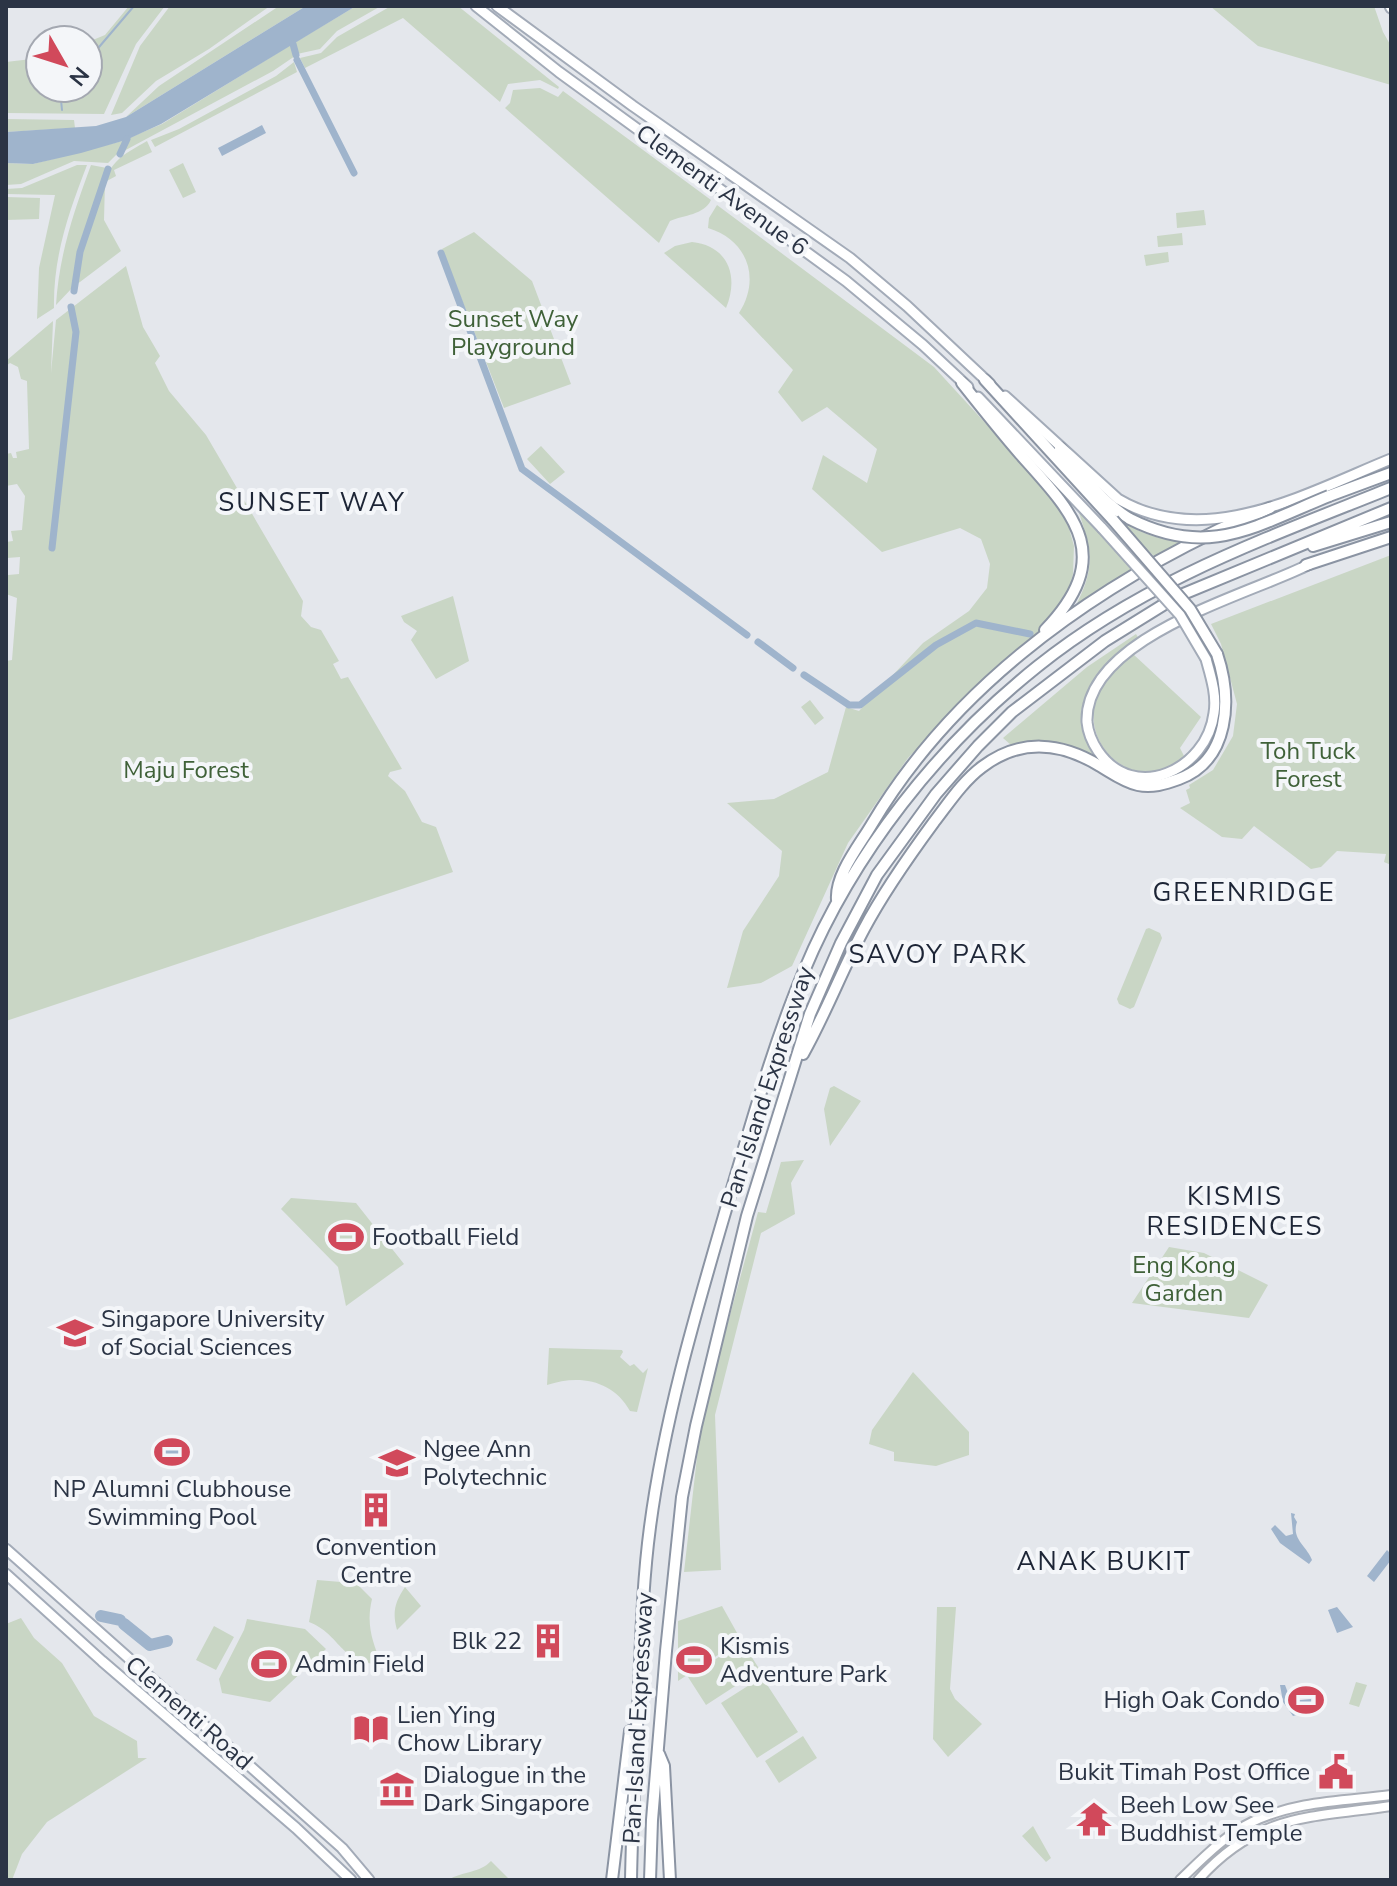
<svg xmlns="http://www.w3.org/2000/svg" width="1397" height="1886" font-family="'Nunito Sans',sans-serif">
<rect width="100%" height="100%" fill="#e4e7ec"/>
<path fill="#c9d6c5" d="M129 6H165L136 44 104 114 6 113V62L40 58V88H88V42L105 35Z
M170 6H270L209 49 156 81 122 113 111 115 140 46Z
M279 6H306L126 117 159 86Z
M356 6H381L337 31 320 49 297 54 294 43Z
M391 6H458L559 87 558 89 540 80 508 84 500 102 403 18 305 68 300 58 321 53 337 37Z
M1210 6H1374L1383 32 1391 46V85L1258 46Z
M292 44 295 56 273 71 122 152 129 138 162 124Z
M294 62 297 72 155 147 151 140 179 129 276 76Z
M540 88 558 97 563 91 711 200C704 215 684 215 670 221L659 243 505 108 510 103 513 90Z
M6 119 74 120 75 128 6 132Z
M126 140 118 153 108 163 74 161 21 184 6 185V163L33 164Z
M147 141 152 152 114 170 116 176 105 182 104 220 121 251 76 285C81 258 97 180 116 162 124 153 137 147 147 141Z
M183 163 196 192 183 198 169 170Z
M77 165H87C69 212 53 256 54 308L37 319 39 268 55 195 6 194V189L22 188Z
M91 165 107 168 79 252 73 287 56 305C59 255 74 211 91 165Z
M6 197 40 198 39 219 6 220Z
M717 205 934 367 1054 498 1067 521 1074 546 1073 574 1066 602 1044 631 989 675 908 758 848 843 792 966 761 983 727 988 743 931 779 876 782 851 727 803 774 799 828 772 846 707 859 711 923 643 969 611 987 588 990 564 981 539 960 528 882 552 812 489 823 455 867 483 877 449 827 407 802 422 778 392 793 370 739 313C761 279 748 240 708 228L709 218Z
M1204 210 1206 225 1177 228 1176 213Z
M474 232 532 281 571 384 504 408 442 249Z
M1182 233 1183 245 1158 247 1157 236Z
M692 242C729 246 739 277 726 308L664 253 675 246Z
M1168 252 1169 262 1146 266 1144 255Z
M126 266 143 327 160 356 155 363 169 391 206 435 303 601 301 616 311 627 321 630 339 661 333 664 341 679 348 677 402 769 390 772 388 776 405 791 422 822 436 827 453 872 6 1021V661L12 660 17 598 6 594 8 575 19 574 20 557 7 558 6 542 13 541 11 531 22 530 25 496 17 484 6 486V454L11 453 13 458H17L16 452 29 449 27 381 21 379 18 367 10 363 6 366V361L53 321 51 373 56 320Z
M541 446 565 472 550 484 527 459Z
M1078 510 1135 570 1075 607C1096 567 1092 551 1078 510Z
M1112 516C1139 532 1153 539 1185 542L1158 560Z
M1391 555V865L1384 862 1386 854 1337 851 1321 867 1311 869 1254 826 1242 839 1222 837 1180 808 1190 803 1186 790 1190 788 1189 785 1213 770 1233 736 1237 704 1221 644 1211 624Z
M453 596 469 661 436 679 411 640 417 631 404 622 401 616Z
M1136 634 1139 639C1113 660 1075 688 1082 727 1085 739 1093 750 1100 761 1070 744 1045 738 1011 745L1003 738 1087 667Z
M1133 654 1201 717 1180 748 1185 758C1177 763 1166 770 1157 772 1118 778 1086 739 1095 704 1100 682 1117 668 1133 654Z
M810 700 824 718 815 725 801 707Z
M1149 928 1160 933 1162 938 1134 1007 1130 1009 1119 1004 1117 999 1146 929Z
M834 1086 861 1101 830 1146 824 1109 830 1088Z
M804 1160 791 1183 795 1214 761 1233 715 1415 721 1570 684 1572 701 1422 758 1212 766 1213 781 1162Z
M291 1198 356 1203 404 1264 346 1306 338 1267 281 1209Z
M1169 1247 1204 1253 1268 1285 1249 1318 1132 1303Z
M549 1348 622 1350 623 1352 620 1357 630 1366 634 1364 643 1373 648 1368 637 1412 630 1411C613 1380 579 1374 547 1385Z
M913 1372 969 1432V1455L936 1466 894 1461V1452L869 1444 872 1430Z
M350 1577 372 1599C366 1624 372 1641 382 1665 337 1662 342 1635 309 1622L317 1580 341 1582Z
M405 1587 421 1606 397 1630C392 1612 395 1602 405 1587Z
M722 1606 741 1640 678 1681V1621Z
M937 1607H956L950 1689 955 1699 982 1724 948 1757 933 1739Z
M21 1618 34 1638 62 1663 94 1716 137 1741 138 1758H147L47 1822 22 1854 12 1880H6V1624Z
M247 1619 305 1629 326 1649 270 1702 222 1693 219 1679 244 1630Z
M214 1626 234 1637 216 1670 196 1660Z
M742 1642 760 1670 706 1705 688 1677Z
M762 1677 798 1732 757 1758 721 1703Z
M1356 1682 1367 1685 1359 1707 1349 1704Z
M803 1736 817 1758 779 1783 765 1761Z
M1033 1826 1051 1858 1046 1862 1022 1836Z
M491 1861 510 1880H448C463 1871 480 1873 491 1861Z"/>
<path fill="#9fb4cc" d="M306 6H356L161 124 126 140 81 153 33 164 6 163V132L96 126 126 117Z
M262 125 266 133 222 156 218 148Z
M177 1437 185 1460 169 1469 159 1445Z
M1291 1513 1295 1514 1294 1517 1297 1522C1291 1539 1307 1546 1312 1560L1309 1564 1280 1543 1271 1529 1275 1525 1286 1536 1293 1534Z
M1387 1550 1391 1554V1560L1374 1582 1367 1576Z
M1337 1607 1353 1627 1337 1633 1328 1610Z
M1285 1685 1291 1701 1311 1699V1703L1301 1706 1300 1714 1293 1716 1283 1702 1280 1685Z"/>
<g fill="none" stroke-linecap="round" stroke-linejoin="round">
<path stroke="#9fb4cc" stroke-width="2" d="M88 60 134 6
M62 110 61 100 65 88"/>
<path stroke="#9fb4cc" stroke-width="7" d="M293 44 296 55
M297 60 354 173
M120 154 127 139
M441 253 522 469 747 635
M74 291 80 252 108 169
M52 548 76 332 71 307
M758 642 793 668
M804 675 849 705H860L936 645 976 623 1030 634"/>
<path stroke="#9fb4cc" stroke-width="12" d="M101 1616 120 1620
M124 1624 150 1645 167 1641"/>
<g stroke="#a9aeb7" stroke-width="12">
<path id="secondary" d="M1180 1880C1202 1859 1225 1835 1252 1822 1295 1801 1344 1801 1391 1795
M1198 1880C1258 1813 1309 1818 1391 1806"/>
</g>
<g stroke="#a3abb8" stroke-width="13">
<path id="primary" d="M476 6 559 72 846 281 923 345 968 387
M497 6 633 106 850 258 907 306 990 384
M1390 6 1391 8
M1005 396 1118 499C1206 551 1307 493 1391 459
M978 397 1102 528
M1206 659C1211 677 1217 695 1214 713 1207 770 1134 804 1098 751 1092 742 1088 733 1087 722 1084 637 1249 595 1310 564
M6 1549 342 1848 369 1880
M6 1574 102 1661 296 1828 351 1880"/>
</g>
<g stroke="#8b94a3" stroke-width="14">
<path id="highway" d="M985 380 1113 520
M962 383C981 407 1000 431 1020 454 1075 515 1116 556 1045 630
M1060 448C1081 474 1101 502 1130 519
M1329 496 1391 473
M1313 546 1391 522
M1306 565 1391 537
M837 900C835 875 859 846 872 824 950 693 1078 598 1214 532 1232 523 1252 517 1270 508
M803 1054C826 1013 842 970 864 929 884 891 909 856 934 822 948 804 963 781 982 767 1020 738 1061 742 1100 766 1112 773 1124 782 1138 785 1152 788 1165 784 1179 779 1230 760 1232 699 1217 654
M659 1754 664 1766 670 1880
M612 1880 630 1731
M631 1880C632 1822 635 1765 638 1708 641 1647 642 1587 650 1527 665 1413 699 1302 731 1192 753 1118 774 1042 804 971 853 853 939 745 1038 666 1144 581 1267 538 1391 488
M650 1880 652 1820 666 1651 682 1497 696 1426 747 1216 810 1014 841 943 877 875 936 794 978 746 1012 712 1105 641 1176 597 1391 508"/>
</g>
<use href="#secondary" stroke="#fff" stroke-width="8"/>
<use href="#primary" stroke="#fff" stroke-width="9"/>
<use href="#highway" stroke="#fff" stroke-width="10"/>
<g stroke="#a3abb8" stroke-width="13" stroke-linecap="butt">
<path id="primary-bridge" d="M1102 528 1180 615 1206 659"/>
</g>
<g stroke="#8b94a3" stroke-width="14" stroke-linecap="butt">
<path id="highway-bridge" d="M1130 519C1209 559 1255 526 1329 496
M1113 520 1190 609 1217 654"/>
</g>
<use href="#primary-bridge" stroke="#fff" stroke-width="9"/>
<use href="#highway-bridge" stroke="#fff" stroke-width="10"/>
</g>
<defs>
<g id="stadium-bare" transform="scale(2.76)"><path d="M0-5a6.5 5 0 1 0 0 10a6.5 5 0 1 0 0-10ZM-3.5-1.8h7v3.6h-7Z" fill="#d1495b" stroke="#f4f6f9" stroke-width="2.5" paint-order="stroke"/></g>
<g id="university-bare" transform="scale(2.76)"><path d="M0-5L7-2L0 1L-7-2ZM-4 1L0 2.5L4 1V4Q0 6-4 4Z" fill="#d1495b" stroke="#f4f6f9" stroke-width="2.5" paint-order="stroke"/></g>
<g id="building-bare" transform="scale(2.76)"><path d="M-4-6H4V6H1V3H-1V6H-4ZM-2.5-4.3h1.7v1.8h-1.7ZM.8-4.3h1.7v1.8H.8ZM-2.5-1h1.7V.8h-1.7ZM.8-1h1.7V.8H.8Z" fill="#d1495b" stroke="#f4f6f9" stroke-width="2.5" paint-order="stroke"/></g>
<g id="library-bare" transform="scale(2.76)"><path d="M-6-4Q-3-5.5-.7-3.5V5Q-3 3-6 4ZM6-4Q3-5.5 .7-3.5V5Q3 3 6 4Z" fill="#d1495b" stroke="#f4f6f9" stroke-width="2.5" paint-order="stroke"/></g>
<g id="civic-bare" transform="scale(2.76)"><path d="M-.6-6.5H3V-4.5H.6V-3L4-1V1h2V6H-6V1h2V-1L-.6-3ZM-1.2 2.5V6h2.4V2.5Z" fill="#d1495b" stroke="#f4f6f9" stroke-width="2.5" paint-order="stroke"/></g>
<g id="museum-bare" transform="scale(2.76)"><path d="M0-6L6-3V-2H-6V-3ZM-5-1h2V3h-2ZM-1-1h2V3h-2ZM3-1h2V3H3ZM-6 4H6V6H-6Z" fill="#d1495b" stroke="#f4f6f9" stroke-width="2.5" paint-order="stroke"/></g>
<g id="temple-bare" transform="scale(2.76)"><path d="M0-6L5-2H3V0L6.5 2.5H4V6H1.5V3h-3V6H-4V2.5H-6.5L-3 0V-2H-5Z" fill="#d1495b" stroke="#f4f6f9" stroke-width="2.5" paint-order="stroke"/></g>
</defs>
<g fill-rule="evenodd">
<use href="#stadium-bare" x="346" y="1237"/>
<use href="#university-bare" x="75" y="1333"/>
<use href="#stadium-bare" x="172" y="1452"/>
<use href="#university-bare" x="397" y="1463"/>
<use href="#building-bare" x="376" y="1510"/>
<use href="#building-bare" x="548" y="1641"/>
<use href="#stadium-bare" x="694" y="1660"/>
<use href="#stadium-bare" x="269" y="1664"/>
<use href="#stadium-bare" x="1306" y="1700"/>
<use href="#library-bare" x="371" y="1729"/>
<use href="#civic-bare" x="1336" y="1772"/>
<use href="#museum-bare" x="397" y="1789"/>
<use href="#temple-bare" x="1094" y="1819"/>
</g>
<g text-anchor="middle" stroke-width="8" stroke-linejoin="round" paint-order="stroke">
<g font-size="24" fill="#2b3445" stroke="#f4f6f9">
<text transform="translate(722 190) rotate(36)" y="8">Clementi Avenue 6</text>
<text transform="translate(767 1087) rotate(-72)" y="8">Pan-Island Expressway</text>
<text transform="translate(189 1713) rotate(41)" y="8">Clementi Road</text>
<text transform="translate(638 1718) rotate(-87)" y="8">Pan-Island Expressway</text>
</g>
<g font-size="24" fill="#3f6138" stroke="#f4f6f9">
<text x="513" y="327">Sunset Way<tspan x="513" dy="28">Playground</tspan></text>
<text x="1308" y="759">Toh Tuck<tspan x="1308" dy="28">Forest</tspan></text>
<text x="186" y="778">Maju Forest</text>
<text x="1184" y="1273">Eng Kong<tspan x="1184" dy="28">Garden</tspan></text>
</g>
<g font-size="24" fill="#2b3445" stroke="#f4f6f9" text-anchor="start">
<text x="372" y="1245">Football Field</text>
<text x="101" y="1327">Singapore University<tspan x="101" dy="28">of Social Sciences</tspan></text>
<text x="423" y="1457">Ngee Ann<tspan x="423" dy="28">Polytechnic</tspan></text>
<text x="172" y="1497" text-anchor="middle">NP Alumni Clubhouse<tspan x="172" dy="28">Swimming Pool</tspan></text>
<text x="376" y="1555" text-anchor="middle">Convention<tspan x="376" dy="28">Centre</tspan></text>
<text x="522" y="1649" text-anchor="end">Blk 22</text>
<text x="720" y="1654">Kismis<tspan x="720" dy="28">Adventure Park</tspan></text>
<text x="295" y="1672">Admin Field</text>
<text x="1280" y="1708" text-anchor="end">High Oak Condo</text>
<text x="397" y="1723">Lien Ying<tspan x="397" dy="28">Chow Library</tspan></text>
<text x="1310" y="1780" text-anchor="end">Bukit Timah Post Office</text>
<text x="423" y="1783">Dialogue in the<tspan x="423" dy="28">Dark Singapore</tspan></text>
<text x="1120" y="1813">Beeh Low See<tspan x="1120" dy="28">Buddhist Temple</tspan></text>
</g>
<g font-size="26" letter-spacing="2" fill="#1d2536" stroke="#f4f6f9">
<text x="312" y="511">SUNSET WAY</text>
<text x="1244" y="901">GREENRIDGE</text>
<text x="938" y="963">SAVOY PARK</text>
<text x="1235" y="1205">KISMIS<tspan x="1235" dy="30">RESIDENCES</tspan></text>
<text x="1104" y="1570">ANAK BUKIT</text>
</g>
</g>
<rect width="1397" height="1886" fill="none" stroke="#2b3445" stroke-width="16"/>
<g transform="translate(64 64) rotate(129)"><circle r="38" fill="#f4f6f9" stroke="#a4a8b1" stroke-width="2"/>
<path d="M0-6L14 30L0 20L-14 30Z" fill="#d1495b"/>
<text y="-12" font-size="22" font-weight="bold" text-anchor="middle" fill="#2b3445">N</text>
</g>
</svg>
